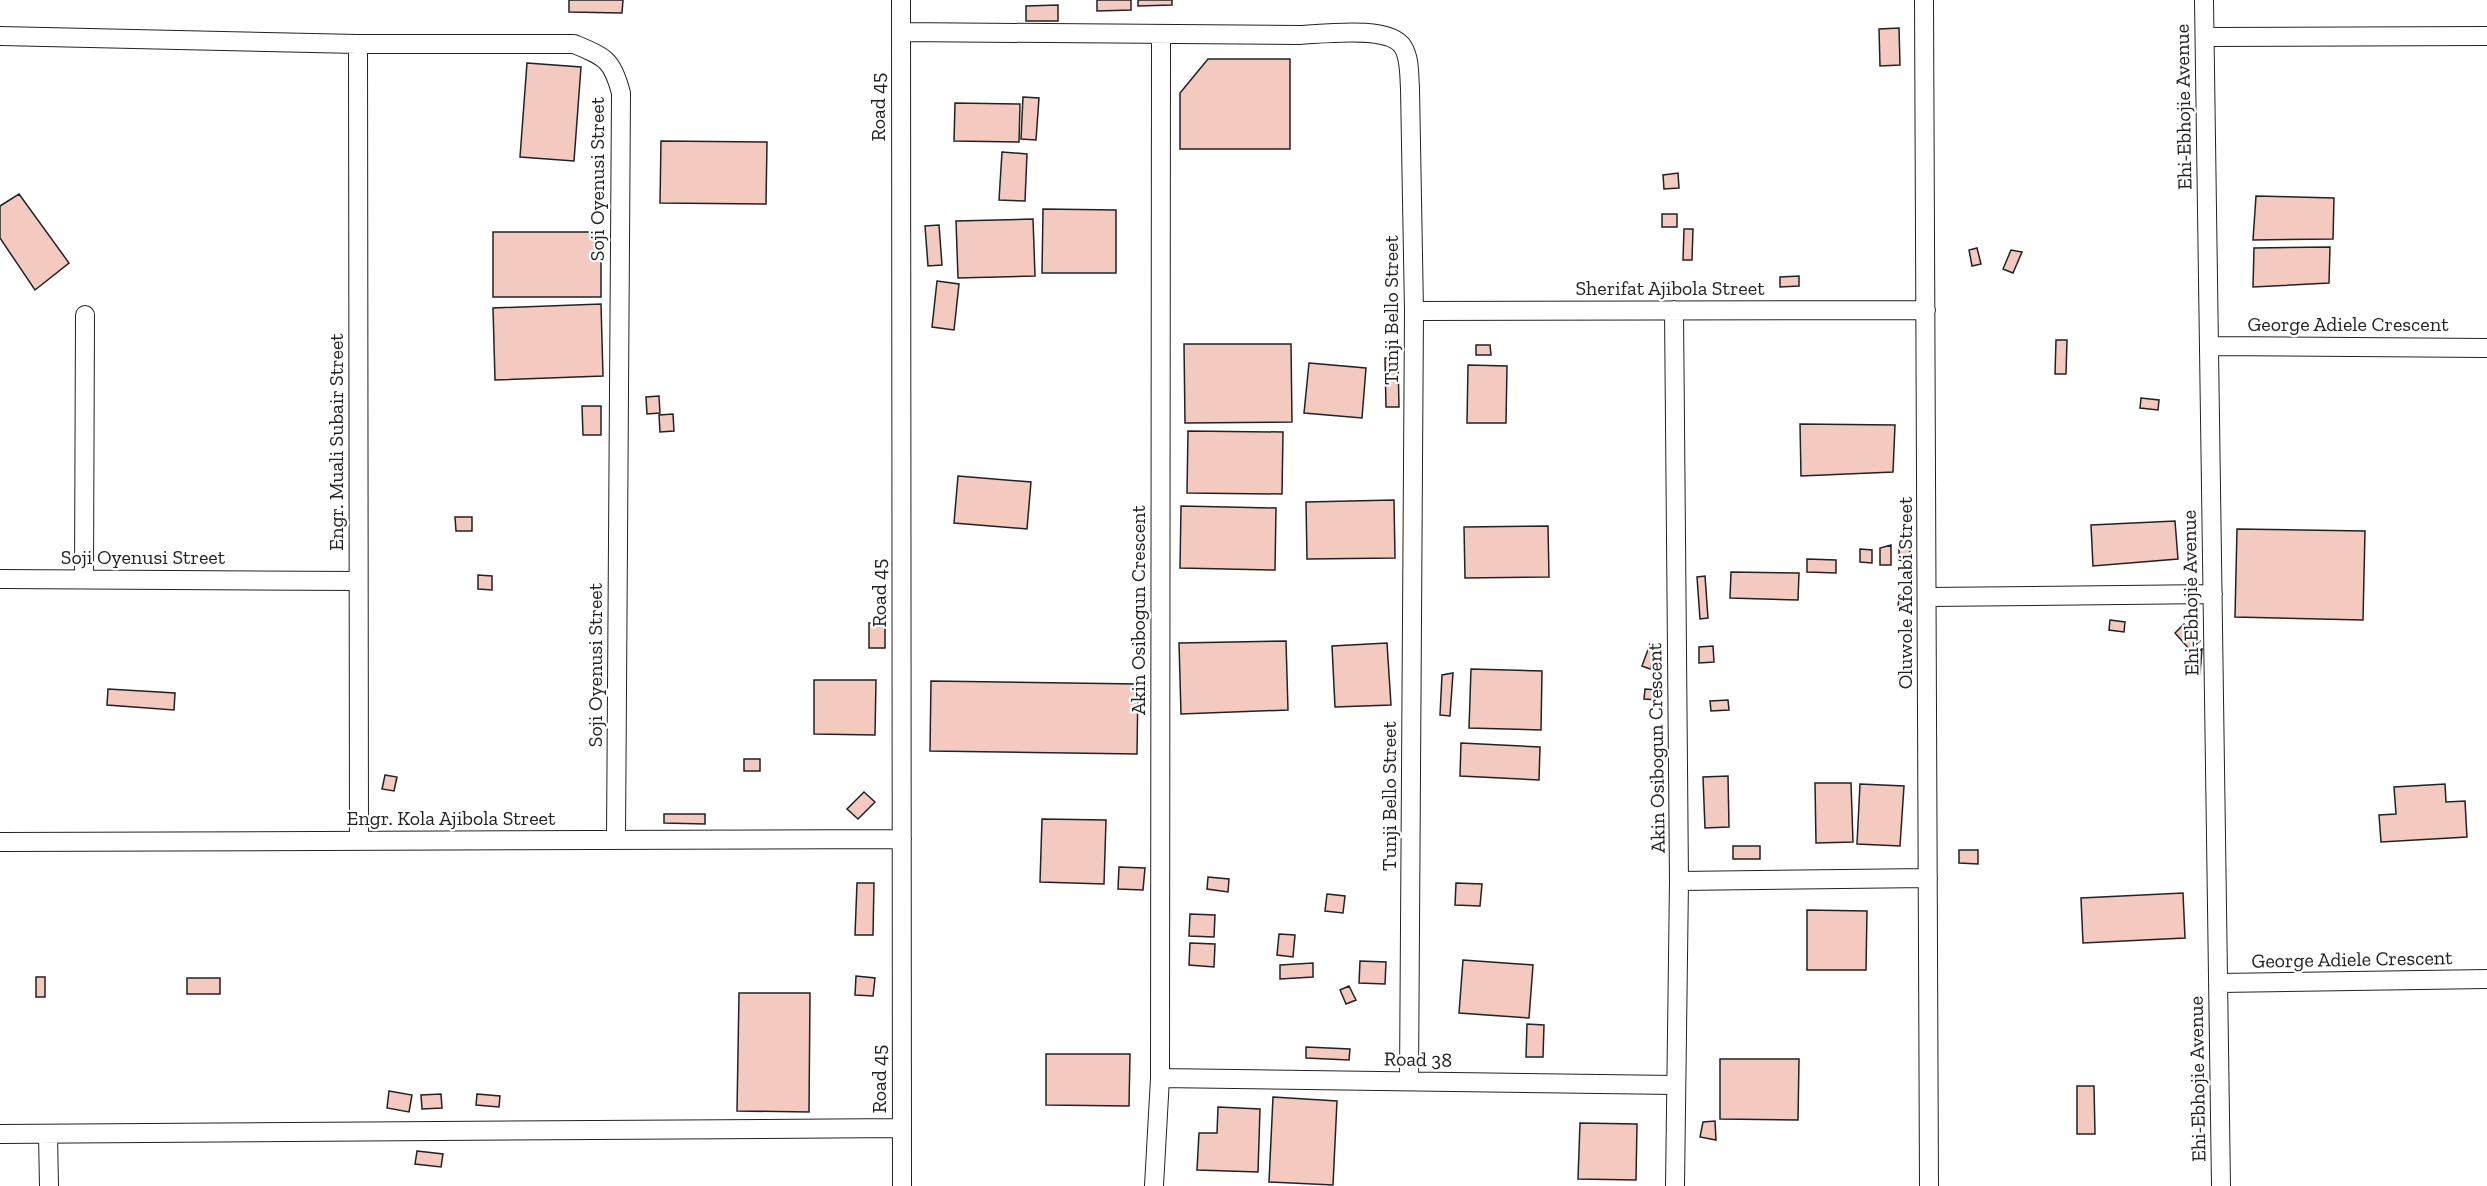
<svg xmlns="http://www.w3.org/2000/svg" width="2487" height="1186" font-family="'Zilla Slab',serif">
<rect width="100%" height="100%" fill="#fff"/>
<path fill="#f3c9c0" stroke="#222" stroke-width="1.5" d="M569 0H623L622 13 569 12Z
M1097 0H1131V10L1097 11Z
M1138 0H1172V5L1138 6Z
M1058 5V21H1026V6Z
M1899 28 1900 65 1880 66 1879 29Z
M1208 59H1290V149H1180V93Z
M527 63 581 67 574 161 520 157Z
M1023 97 1039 98 1036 140 1021 139Z
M955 103 1020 104 1019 142 954 141Z
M661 141 767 142 766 204 660 203Z
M1002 152 1027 154 1025 201 999 200Z
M1678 173 1679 188 1664 189 1663 175Z
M19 194 69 263 35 290 0 238V206Z
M2256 196 2334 198 2333 239 2253 240Z
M1043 209 1116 210V273H1042Z
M1662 214H1677V227H1662Z
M1033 219 1035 276 958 278 956 221Z
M939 225 942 265 928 266 925 226Z
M1684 229H1693L1692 260H1683Z
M493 232H601V297H493Z
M2330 247 2329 283 2253 287 2254 248Z
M1977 248 1981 264 1972 266 1969 250Z
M2011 250 2022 252 2013 273 2003 269Z
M1799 276V286L1780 287V277Z
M937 281 959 284 954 330 932 327Z
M601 304 603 376 495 380 493 308Z
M2056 340H2067L2066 374H2055Z
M1184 344H1291L1292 422 1185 423Z
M1476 345H1490L1491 355H1476Z
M1385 358H1398L1399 407H1386Z
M1309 363 1366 368 1362 418 1304 413Z
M1468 365 1507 366 1506 423H1467Z
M659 396 660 413 647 414 646 397Z
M2141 398 2159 400 2158 410 2140 408Z
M582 406H601V435H583Z
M673 414 674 431 660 432 659 415Z
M1800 424 1895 425 1893 472 1801 476Z
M1188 431 1283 432 1282 494 1187 493Z
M958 476 1031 482 1027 529 954 523Z
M1394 500 1395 558 1307 559 1306 502Z
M1181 506 1276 508 1275 570 1180 568Z
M455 517H472V531H456Z
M2175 521 2178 559 2093 566 2091 525Z
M1548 526 1549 577 1465 578 1464 527Z
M2237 529 2365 531 2363 620 2235 617Z
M1891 545V565H1880V548Z
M1899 548H1910V564L1899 560Z
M1860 549 1872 550V563L1860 562Z
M1807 559 1836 560V573L1807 572Z
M1731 572 1799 573 1798 600 1730 598Z
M478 575 492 576V590L478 589Z
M1705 576 1708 618 1700 619 1697 577Z
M1899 597 1910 598 1909 609 1898 607Z
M2110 620 2125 622 2124 632 2109 630Z
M869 623H885V648H869Z
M2184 624 2200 641 2190 650 2175 633Z
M1286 641 1288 710 1181 714 1179 643Z
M1387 643 1391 705 1335 707 1332 646Z
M1650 644 1658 647 1650 669 1642 666Z
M1713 646 1714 662 1699 663V647Z
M2202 649 2200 674 2189 673 2190 654Z
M1471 669 1542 671 1541 730 1469 728Z
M1453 673 1450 716 1440 715 1442 675Z
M814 680H876L875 735 814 734Z
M931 681 1138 684 1137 754 930 751Z
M108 689 175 693 174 710 107 705Z
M1645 689 1658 690 1657 700 1644 699Z
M1728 700 1729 710 1711 711 1710 701Z
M1461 743 1540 747 1539 780 1460 776Z
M744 759H760V771H744Z
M385 775 397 777 394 791 382 789Z
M1728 776 1729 827 1705 828 1703 777Z
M1815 783H1851L1853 842 1816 843Z
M1860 784 1904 786 1900 846 1857 844Z
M2445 784 2446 802 2465 801 2467 837 2381 842 2379 815 2396 814 2394 787Z
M864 792 875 802 858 819 847 809Z
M664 814H705V824L664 823Z
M1042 819 1106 820 1104 884 1040 882Z
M1733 846H1760V859H1733Z
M1959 850H1978V864L1959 863Z
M1119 867 1145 868 1143 890 1118 889Z
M1208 877 1229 879 1228 892 1207 889Z
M857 883H874L873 935H855Z
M1456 883 1482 884 1480 906 1455 905Z
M2183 893 2185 938 2083 943 2081 898Z
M1327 894 1345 896 1343 913 1325 911Z
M1807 910 1867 911 1866 970H1807Z
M1190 914 1215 915 1214 937 1189 936Z
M1279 934 1295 935 1293 957 1277 955Z
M1190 943 1215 944 1214 967 1189 965Z
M1463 960 1533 965 1529 1018 1459 1013Z
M1360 961 1386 962 1385 984 1359 983Z
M1313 963V977L1280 979V965Z
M856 976 875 978 873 996 855 995Z
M36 977H45V997H36Z
M187 978H220V994H187Z
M1349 986 1356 1000 1346 1004 1340 990Z
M739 993H810L809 1112 737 1111Z
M1527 1024 1544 1025 1543 1057H1526Z
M1306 1047 1350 1049 1349 1060 1306 1058Z
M1046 1054H1130L1129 1106 1046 1105Z
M1720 1059H1799L1798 1120 1720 1119Z
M2077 1086H2094L2095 1134H2077Z
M389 1091 412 1095 409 1112 387 1108Z
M441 1094 442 1108 422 1109 421 1095Z
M477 1094 500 1096 499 1107 476 1105Z
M1273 1097 1337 1101 1333 1185 1269 1182Z
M1218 1107 1260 1109 1258 1172 1197 1170 1199 1133H1217Z
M1715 1121 1716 1140 1700 1137 1703 1122Z
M1580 1123 1637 1124 1636 1180 1578 1179Z
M417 1151 443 1154 441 1167 415 1164Z"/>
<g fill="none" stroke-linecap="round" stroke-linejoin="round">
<g stroke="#222" stroke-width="20">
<path id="minor" d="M901 0 902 1186
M1924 0 1929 1186
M2204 0 2221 1186
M901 32 1300 35C1323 34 1390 25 1403 47 1410 58 1409 75 1410 88L1414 311 1409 1081
M0 36 358 44H574C605 57 612 59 621 93L616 840
M2205 37 2487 36
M358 44 359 840
M1674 310 1679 881 1675 1186
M1414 311 1926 310
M2210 346 2487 348
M0 579 358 581
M84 579 85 315
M1927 597 2213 594
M0 842 902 839
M1679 881 1928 878
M2219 983 2487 979
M1160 1078 1675 1085
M0 1134 902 1128
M48 1134 49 1186
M1154 1186 1160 1078 1161 34"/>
</g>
<use href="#minor" stroke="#fff" stroke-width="18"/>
</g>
<g text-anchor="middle" stroke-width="4.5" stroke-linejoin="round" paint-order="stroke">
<g font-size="20" fill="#222" stroke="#fff">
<text transform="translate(878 107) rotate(-90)" y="7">Road 45</text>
<text transform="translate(2183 107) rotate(-91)" y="7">Ehi-Ebhojie Avenue</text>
<text transform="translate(597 179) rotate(-90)" y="7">Soji Oyenusi Street</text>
<text x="1670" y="295">Sherifat Ajibola Street</text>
<text transform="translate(1391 310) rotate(-90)" y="7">Tunji Bello Street</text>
<text x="2348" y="331">George Adiele Crescent</text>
<text transform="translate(336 442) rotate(-90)" y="7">Engr. Muali Subair Street</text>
<text x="143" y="564">Soji Oyenusi Street</text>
<text transform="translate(879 593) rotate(-90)" y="7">Road 45</text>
<text transform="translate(1905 593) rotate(-90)" y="7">Oluwole Afolabi Street</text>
<text transform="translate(2190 593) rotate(-91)" y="7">Ehi-Ebhojie Avenue</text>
<text transform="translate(1138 610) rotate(-90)" y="7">Akin Osibogun Crescent</text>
<text transform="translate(595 665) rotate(-90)" y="7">Soji Oyenusi Street</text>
<text transform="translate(1656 748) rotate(-91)" y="7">Akin Osibogun Crescent</text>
<text transform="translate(1389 796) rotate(-90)" y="7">Tunji Bello Street</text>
<text x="451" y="825">Engr. Kola Ajibola Street</text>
<text transform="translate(2352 959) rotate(-1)" y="7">George Adiele Crescent</text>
<text transform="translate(1418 1059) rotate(1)" y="7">Road 38</text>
<text transform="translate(879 1079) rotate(-90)" y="7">Road 45</text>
<text transform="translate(2197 1079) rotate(-91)" y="7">Ehi-Ebhojie Avenue</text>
</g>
</g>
</svg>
